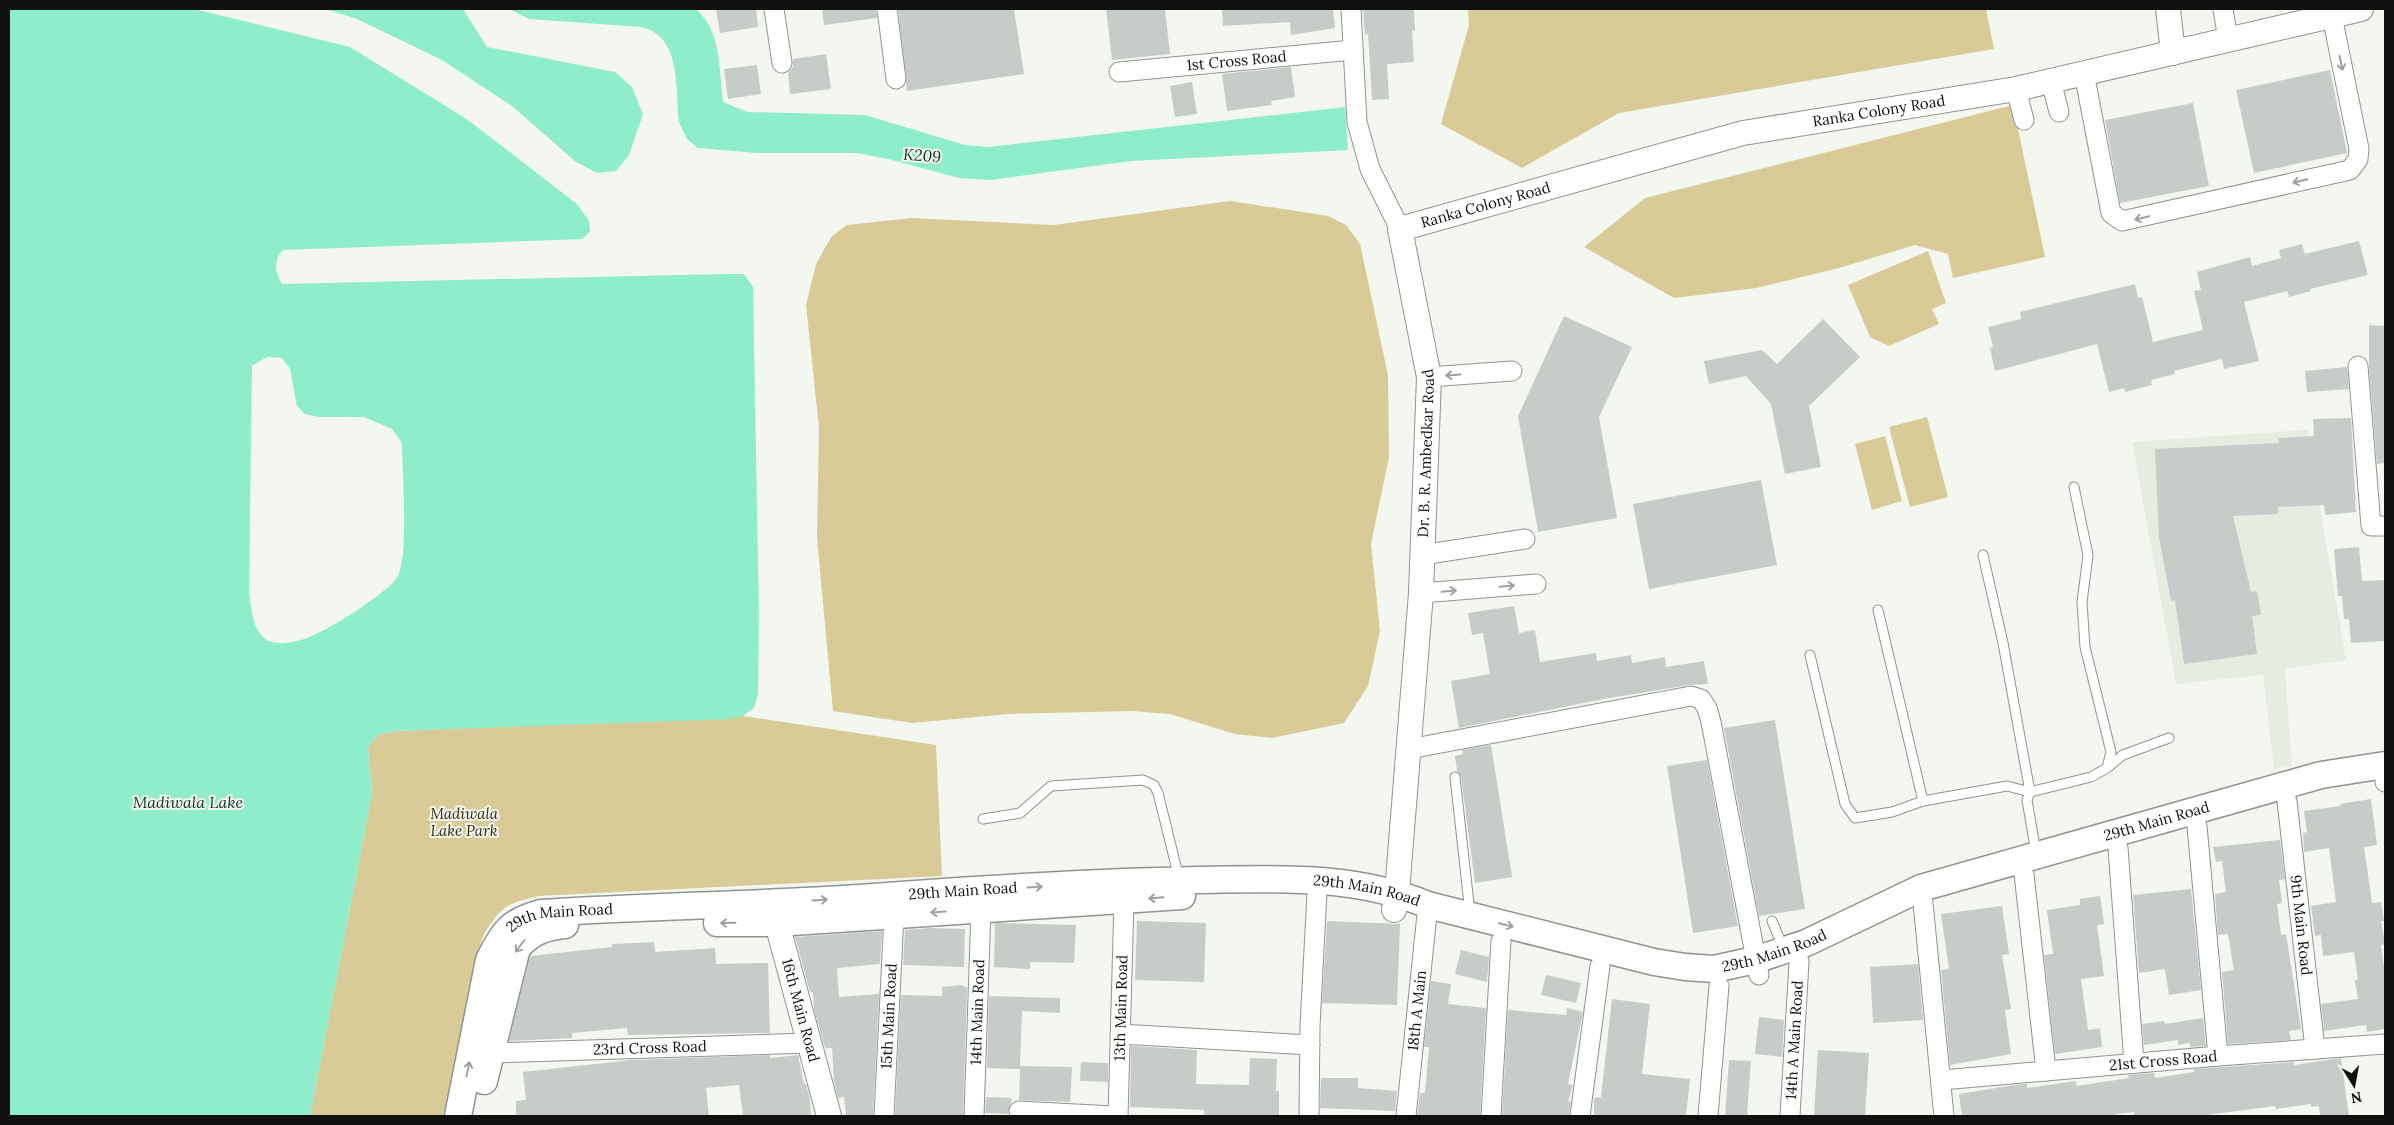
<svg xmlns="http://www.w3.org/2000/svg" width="2394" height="1125" font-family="Lora,serif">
<rect width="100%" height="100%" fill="#f3f7f0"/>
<path fill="#e6ede0" d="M2307 430 2346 660 2285 669 2292 766 2274 769 2263 675 2176 684 2132 442Z"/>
<path fill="#d9cb98" d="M1468 9H1986L1994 49 1619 113 1522 168 1441 124 1469 25Z
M2013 105 2045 257 1953 278 1948 254 1915 245 1839 268 1756 288 1674 298 1584 247 1645 198Z
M1230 201 1328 216 1346 225 1360 244 1388 375 1389 457 1371 544 1380 631 1368 686 1344 723 1272 738 1235 734 1170 714 1132 711 1008 714 912 723 833 711 817 538 819 428 806 305 816 264 831 237 847 225 912 218 1054 225Z
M1928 251 1946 303 1932 309 1939 324 1889 346 1870 337 1848 285Z
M1927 417 1948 497 1910 507 1889 427Z
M1885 436 1902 501 1872 510 1855 444Z
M743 716 936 745 942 876 538 896 516 902 506 907 497 915 485 932 481 942 447 1116H310L372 794 368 747 378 735 395 731Z"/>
<path fill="#90edcc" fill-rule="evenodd" d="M9 9H194L350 47 468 120 577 204 589 221 590 232 582 239 283 250C273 261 275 273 282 284L725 274H744L753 287 759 615 758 694 754 708 743 716 729 719 395 731 378 735 368 747 372 794 310 1116H9ZM267 357 282 358 290 369 297 406 305 414 319 417H364L392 429 402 443C402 472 409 553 398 576 390 592 320 636 301 640 290 643 273 646 264 638 252 628 251 606 249 591L252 366Z
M325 9H463L487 47 615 72 632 87 643 114 629 155 616 171 597 173 576 162 512 106 442 60 357 19Z
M509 9H696C722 32 719 70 723 102L748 112 865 115 965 145 988 147 1345 107 1348 150 1131 161 991 180 959 178 892 160 857 153H757L698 148 687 139 679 122C675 88 682 36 641 27L529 19Z"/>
<path fill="#c6ccc7" d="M716 9H756L758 27 720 33Z
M822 9H876L877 18 824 25Z
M898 9H1014L1024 74 907 91Z
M1106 9H1165L1170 54 1112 60Z
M1222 9H1333L1335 28 1291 35 1290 22 1223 26Z
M1363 9H1414L1415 31H1412L1414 62 1387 64 1389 99 1372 100 1368 34 1365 35Z
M826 54 831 89 790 94 788 72 793 67V59Z
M757 65 761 94 728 99 724 69Z
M1291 67 1295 97 1271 101 1272 105 1227 111 1222 74Z
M2330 70 2347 153 2254 173 2236 90Z
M1192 82 1197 114 1175 117 1170 86Z
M2193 103 2209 186 2120 203 2105 120Z
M2359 241 2368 275 2310 289 2311 291 2289 297 2287 291 2244 302 2259 361 2224 369 2222 359 2174 371 2175 374 2151 380 2152 385 2125 392 2124 388 2109 392 2097 344 1995 371 1990 348 1993 347 1988 327 2021 319 2020 312 2135 284 2138 298 2142 297 2153 342 2203 330 2194 291 2201 290 2197 272 2250 257 2252 266 2281 258 2279 250 2302 244 2305 254Z
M1564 316 1632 347 1599 417 1617 518 1538 532 1518 416Z
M1823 319 1860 357 1809 406 1821 467 1785 474 1771 404 1746 376 1709 384 1704 361 1762 350 1777 364Z
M2369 325 2385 326V463L2377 464 2369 366Z
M2347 367 2349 389 2307 392 2305 371Z
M2351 418 2356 512 2325 515 2324 505 2278 507V514L2233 516 2251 592 2257 591 2261 615 2252 616 2257 654 2184 664 2175 600 2171 601 2159 537 2155 449 2279 443 2278 438 2314 436 2313 419Z
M1761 480 1777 565 1649 589 1633 504Z
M2359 547 2362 581 2385 580V641L2351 643 2349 619H2344L2342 596H2338L2334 549Z
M1514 606 1519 633 1535 630 1540 662 1596 653 1597 661 1631 655 1632 663 1665 657 1666 667 1704 661 1708 684 1689 685 1604 699 1459 728 1451 681 1490 674 1483 633 1472 635 1468 613Z
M1775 720 1805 909 1759 916 1724 728Z
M1491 745 1512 877 1475 883 1461 776 1457 771 1455 756 1463 754 1462 750Z
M1707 760 1738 926 1693 933 1667 766Z
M2371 799 2377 845 2364 847 2372 903 2381 902 2384 921H2381L2385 944 2381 945 2385 975V1029L2367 1032 2366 1025 2324 1031 2321 1004 2358 999 2355 980H2358L2354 952 2323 956 2321 935 2315 936 2311 906 2336 902 2329 848 2304 852 2303 833 2307 832 2304 811 2341 806 2340 804Z
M2280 840 2285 879 2279 880 2282 903 2277 904 2281 935 2286 934 2301 1029 2289 1031 2291 1040 2228 1044 2222 972 2234 970 2228 934 2218 935 2215 894 2226 892 2222 861 2216 862 2213 847Z
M2191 889 2201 990 2169 995 2165 969 2139 973 2133 895Z
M2100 896 2104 924 2097 925 2104 976 2081 979 2088 1030 2100 1028 2102 1047 2055 1054 2044 955 2053 954 2047 910 2080 905V899Z
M2002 906 2009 954 2002 955 2011 1009 2005 1010 2011 1054 1950 1065 1941 970 1949 969 1941 914Z
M1137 921 1206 923 1204 982 1135 980Z
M1327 921 1400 924 1397 1005 1322 1003Z
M995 923 1076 925 1074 963 1030 962V969L994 967Z
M931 928 965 929 964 967 903 965 905 930Z
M882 931 880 964 837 968 839 997 879 994 873 1116H846L844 1097 838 1098 834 1081 832 1048H825L814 1009 813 992H810L795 937Z
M654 942 655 952 715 948 716 964 768 963 770 1033 628 1035 627 1028 572 1033V1038L509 1041 530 956 612 947V944Z
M1461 950 1489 957 1487 982 1455 974Z
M1918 964 1923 1020 1873 1023 1870 967Z
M1546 975 1581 983 1576 1003 1541 995Z
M1431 981 1451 984 1448 1004 1486 1008 1480 1116H1417L1420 1093H1425L1429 1047H1424Z
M964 985 963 987H967L963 1116 922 1115V1116H895L901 995 942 996V987Z
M989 996 1060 998V1013L1022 1011 1020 1066 1072 1067 1070 1102 1019 1100 1020 1069 987 1068Z
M1612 999 1650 1004 1642 1074 1690 1079 1686 1116H1594V1098L1601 1097Z
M1567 1008 1583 1012 1568 1084 1573 1085 1568 1102 1571 1101 1569 1116 1502 1115 1508 1010 1566 1015Z
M1759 1017 1784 1020 1782 1057 1755 1054Z
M2203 1018 2206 1046 2190 1047V1043L2178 1045V1040L2144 1045 2142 1024 2164 1021 2165 1024Z
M1131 1046 1197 1050 1196 1084 1249 1085 1250 1058 1277 1059 1276 1091H1279V1116H1204V1110L1130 1107Z
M1818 1050 1869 1053 1865 1116H1814Z
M770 1055V1058L798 1055 804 1084H806L810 1100 811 1115 743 1116 739 1085 706 1088 709 1116H516V1101L526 1100 523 1072 632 1060Z
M2341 1058 2349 1116H2320L2319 1106 2311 1107V1104L2276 1109 2275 1106 2200 1116H2134V1112L2105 1116H1962L1959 1094 2014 1085 2027 1084V1088L2076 1081 2077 1086 2129 1078 2128 1075 2154 1073 2155 1078 2194 1072 2193 1069 2294 1062V1065Z
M1729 1060 1751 1061 1747 1116H1725Z
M1081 1062 1108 1063V1082L1080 1081Z
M1321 1078H1358V1088L1397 1091 1395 1111 1320 1108Z
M986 1097 1012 1098 1008 1114 985 1113Z"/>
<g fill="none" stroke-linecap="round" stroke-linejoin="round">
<g stroke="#90948e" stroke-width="11">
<path id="service" d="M1878 610 1923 801
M1810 655 1845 804 1855 818 1892 812 1923 801 2007 786 2030 792 2003 643 1983 555
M2107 768 2123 755 2169 738
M1455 777 1470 913
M983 819 1020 813 1051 786 1143 780 1154 785 1158 793 1179 878
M2036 853 2027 800 2030 792 2091 777 2107 768 2111 752 2085 647 2082 602 2088 555 2074 487
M1772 921 1783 947"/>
</g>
<g stroke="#90948e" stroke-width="21">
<g id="minor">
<path d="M774 9 782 63"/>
<path d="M887 9 896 79"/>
<path d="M1351 9 1357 122 1370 169 1400 229"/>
<path d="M2223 9 2228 40"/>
<path id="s1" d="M1119 72 1353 50"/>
<path d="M2084 73 2111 213 2122 221 2350 170 2358 159 2359 149 2332 16"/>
<path d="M2051 81 2059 112"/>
<path d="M2016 89 2024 120"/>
<path d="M2358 366 2371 526H2385"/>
<path d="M1429 377 1512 371"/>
<path d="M1422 555 1525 539"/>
<path d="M1421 593 1536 584"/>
<path d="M1409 749 1691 696 1701 699 1707 708 1711 722 1759 975"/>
<path d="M2385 781V782"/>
<path id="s2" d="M2287 801 2315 1049"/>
<path d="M2197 826 2218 1056"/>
<path d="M2118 848 2134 1063"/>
<path d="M2024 874 2046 1071"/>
<path d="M1923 903 1944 1116"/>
<path d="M1120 1034 1310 1045"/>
<path id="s3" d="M490 1053 809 1043"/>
<path id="s4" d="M1942 1080 2218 1056 2385 1044"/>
<path d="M1019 1111 1113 1116"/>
<path id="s5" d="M884 1116 894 915"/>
<path id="s6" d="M974 1116 981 909"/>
<path id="s7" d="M1118 1116 1124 901"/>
<path d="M1309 1116 1310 1026 1317 893"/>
<path id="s8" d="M1406 1116 1428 905"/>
<path d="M1491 1116 1501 941"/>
<path d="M1580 1116 1600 966"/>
<path d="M1708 1116 1719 986"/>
<path id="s9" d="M1790 1116 1799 962 1795 946"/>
</g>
</g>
<g stroke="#90948e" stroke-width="26">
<g id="tertiary">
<path d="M2168 9 2173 53"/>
<path id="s10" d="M772 905 829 1116"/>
<path id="s11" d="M1394 910 1397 892 1421 593 1429 377 1400 229 1743 133 2016 89 2361 9"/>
</g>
</g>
<g stroke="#90948e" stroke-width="29">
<g id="secondary">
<path d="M717 923H777L1182 896"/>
<path d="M484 1081 517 948C531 932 544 927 565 925"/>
<path id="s12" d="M458 1116 489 960C503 932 510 921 541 913 647 906 753 905 859 898 972 890 1085 882 1198 880 1278 879 1353 874 1428 905L1654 962 1685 967 1714 969 1755 960 1806 943 1921 888 2321 775 2385 765"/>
</g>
</g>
<use href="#service" stroke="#fff" stroke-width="9"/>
<use href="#minor" stroke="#fff" stroke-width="19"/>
<use href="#tertiary" stroke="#fff" stroke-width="24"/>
<use href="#secondary" stroke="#fff" stroke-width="26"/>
</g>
<defs><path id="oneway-shaft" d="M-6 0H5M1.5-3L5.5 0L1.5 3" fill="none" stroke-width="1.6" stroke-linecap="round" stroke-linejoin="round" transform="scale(1.25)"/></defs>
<g stroke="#a0a09f">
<use href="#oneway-shaft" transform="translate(2341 63) rotate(78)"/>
<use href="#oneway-shaft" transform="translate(2300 181) rotate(167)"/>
<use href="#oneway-shaft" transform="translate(2142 218) rotate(167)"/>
<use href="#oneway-shaft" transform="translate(1453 375) rotate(176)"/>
<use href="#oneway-shaft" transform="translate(1507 586) rotate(-5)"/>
<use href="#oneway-shaft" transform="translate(1449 591) rotate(-5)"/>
<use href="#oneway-shaft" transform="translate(1035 887) rotate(-4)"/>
<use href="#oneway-shaft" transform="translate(1156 898) rotate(175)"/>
<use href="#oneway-shaft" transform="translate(820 900) rotate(-4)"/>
<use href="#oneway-shaft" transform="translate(938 912) rotate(176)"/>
<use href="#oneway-shaft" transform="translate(728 923) rotate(179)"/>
<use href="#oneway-shaft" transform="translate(1506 925) rotate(14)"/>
<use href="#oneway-shaft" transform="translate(520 946) rotate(127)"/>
<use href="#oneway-shaft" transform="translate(468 1069) rotate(-78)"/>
</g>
<g text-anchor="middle" stroke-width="4" stroke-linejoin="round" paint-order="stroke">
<g font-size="15" fill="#111210" stroke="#f3f7f0">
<text dy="5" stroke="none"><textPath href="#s1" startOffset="118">1st Cross Road</textPath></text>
<text dy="5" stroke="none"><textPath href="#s11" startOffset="1179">Ranka Colony Road</textPath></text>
<text dy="5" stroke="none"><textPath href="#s11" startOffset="774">Ranka Colony Road</textPath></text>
<text dy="5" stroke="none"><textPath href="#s11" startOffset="458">Dr. B. R. Ambedkar Road</textPath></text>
<text dy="5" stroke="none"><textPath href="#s12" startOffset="1885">29th Main Road</textPath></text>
<text dy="5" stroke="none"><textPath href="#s12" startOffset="655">29th Main Road</textPath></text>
<text dy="5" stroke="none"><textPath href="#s12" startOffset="1060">29th Main Road</textPath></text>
<text dy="5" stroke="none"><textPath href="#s12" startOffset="250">29th Main Road</textPath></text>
<text dy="5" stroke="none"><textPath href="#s2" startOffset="125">9th Main Road</textPath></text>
<text dy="5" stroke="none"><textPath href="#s12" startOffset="1480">29th Main Road</textPath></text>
<text dy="5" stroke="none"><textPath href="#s7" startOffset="108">13th Main Road</textPath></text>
<text dy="5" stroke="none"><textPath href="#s10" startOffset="109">16th Main Road</textPath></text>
<text dy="5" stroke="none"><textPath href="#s8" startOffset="106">18th A Main</textPath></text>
<text dy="5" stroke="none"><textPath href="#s6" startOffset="104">14th Main Road</textPath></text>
<text dy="5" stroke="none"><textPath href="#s5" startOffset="100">15th Main Road</textPath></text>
<text dy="5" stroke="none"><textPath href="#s9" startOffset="76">14th A Main Road</textPath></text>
<text dy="5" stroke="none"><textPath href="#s3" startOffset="160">23rd Cross Road</textPath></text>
<text dy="5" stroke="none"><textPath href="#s4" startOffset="222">21st Cross Road</textPath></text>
</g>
<g font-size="15" font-style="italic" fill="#352c09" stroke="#f3f7f0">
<text x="464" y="819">Madiwala<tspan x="464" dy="17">Lake Park</tspan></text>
</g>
<g font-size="16" font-style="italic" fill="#0a3529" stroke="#f3f7f0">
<text transform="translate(922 155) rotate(4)" y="6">K209</text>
<text x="188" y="808">Madiwala Lake</text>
</g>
</g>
<rect width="2394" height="1125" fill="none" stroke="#111210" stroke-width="20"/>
<g transform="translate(2354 1085) rotate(169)" stroke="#f3f7f0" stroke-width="4" paint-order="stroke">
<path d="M0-4L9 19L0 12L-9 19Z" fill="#111210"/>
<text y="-8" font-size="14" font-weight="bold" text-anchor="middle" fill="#111210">N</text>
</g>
</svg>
